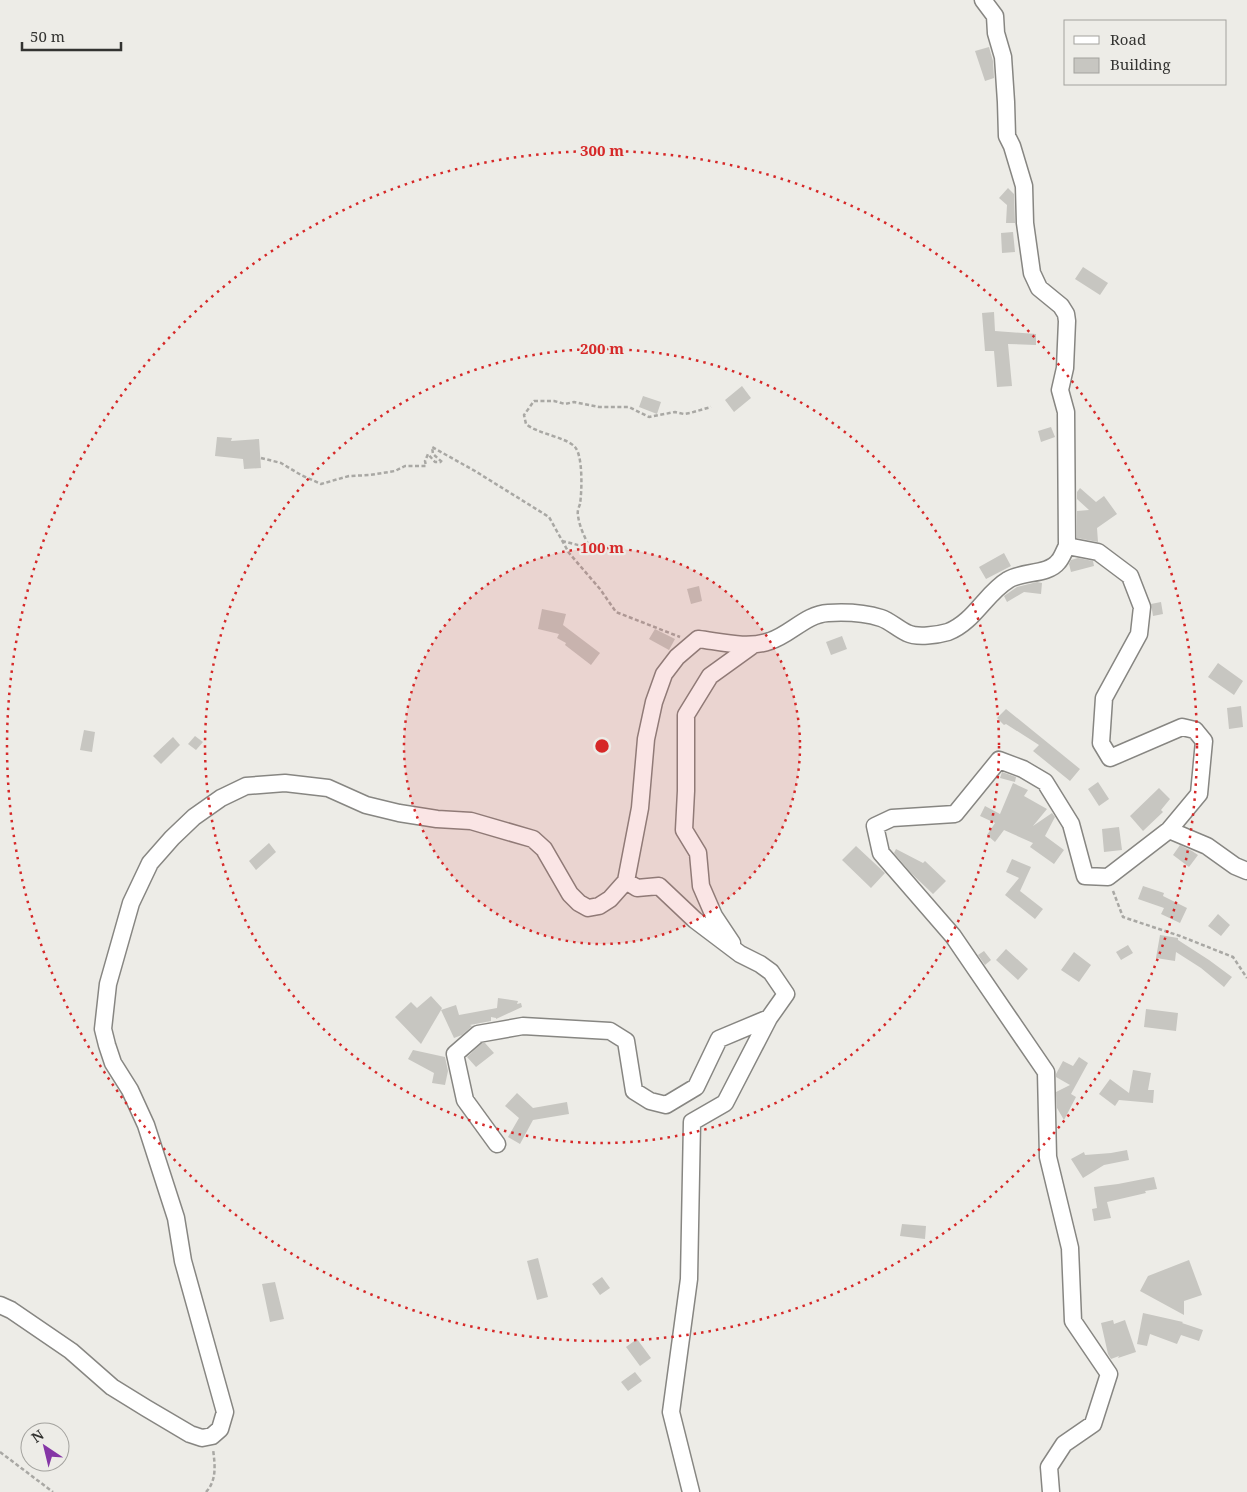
<svg xmlns="http://www.w3.org/2000/svg" width="1247" height="1492" font-family="'Noto Serif',serif">
<rect width="100%" height="100%" fill="#edece7"/>
<path fill="#c7c6c1" d="M989 47 993 61 994 78 985 81 975 51Z
M1008 188 1014 194 1015 223H1006L1007 205 999 198Z
M1013 232 1015 252 1002 253 1001 233Z
M1083 267 1108 283 1100 295 1075 279Z
M994 312 995 331 1036 334V345L1008 344 1012 386 997 387 994 351H985L982 313Z
M742 386 751 398 734 412 725 400Z
M643 396 661 402 657 414 639 407Z
M1051 427 1055 437 1041 442 1038 431Z
M217 437 232 438 231 441 259 439 261 468 244 469 243 459 215 456Z
M1080 488 1096 502 1104 496 1117 514 1097 528 1098 542 1077 538V511L1089 510 1077 499V492Z
M1004 553 1011 566 986 579 979 567Z
M1078 558 1093 561 1094 566 1071 572 1069 564 1071 560Z
M1037 582 1042 583 1041 594 1024 592 1007 602 1004 596 1017 587Z
M699 586 702 601 691 604 687 589Z
M1161 602 1163 614 1153 616 1151 604Z
M542 609 566 614 563 625 600 653 591 665 565 645 566 643 557 638 559 634 538 629Z
M655 629 675 639 669 650 649 639Z
M842 636 847 649 831 655 826 642Z
M1218 663 1243 681 1234 695 1208 677Z
M1241 706 1243 727 1229 729 1227 708Z
M1006 709 1080 769 1070 781 1033 751 1039 745 1006 724 1004 725 997 718Z
M84 730 95 732 92 752 80 750Z
M195 736 203 742 196 750 188 744Z
M173 737 180 745 161 764 153 756Z
M1002 772 1016 777 1015 782 1000 778Z
M1098 782 1109 799 1099 806 1088 789Z
M1013 783 1028 790 1024 796 1047 809 1033 826 1052 813 1055 817 1045 836 1064 850 1054 864 1030 847 1033 843 1004 830 995 842 987 835 995 823 980 816 985 806 1000 814Z
M1159 788 1170 799 1161 810 1163 812 1143 831 1130 816Z
M1119 827 1122 850 1104 852 1102 829Z
M269 843 276 852 256 870 249 861Z
M1180 845 1192 851 1198 855 1189 867 1173 855Z
M856 846 885 873 871 888 842 860Z
M896 849 923 863 925 861 946 881 933 894 911 873 894 853Z
M1012 859 1031 867 1020 891 1043 909 1035 919 1005 895 1019 878 1006 872Z
M1143 886 1164 893 1163 896 1187 908 1180 923 1161 914 1164 908 1138 899Z
M1218 914 1230 925 1221 936 1208 926Z
M1160 935 1178 938V940L1209 960 1232 977 1224 987 1201 968 1176 952 1175 961 1156 958Z
M1128 945 1133 953 1121 960 1116 952Z
M1006 949 1028 969 1018 980 996 960Z
M984 951 991 960 985 965 978 955Z
M1074 952 1091 965 1079 982 1061 970Z
M431 996 442 1008 441 1010 456 1005 459 1015 497 1008 498 998 518 1001 517 1004 521 1003 522 1007 496 1019V1018L491 1017V1021L470 1025 472 1026 462 1035 454 1038 441 1010 421 1044 395 1017 411 1002 417 1008Z
M1146 1009 1178 1013 1176 1031 1144 1027Z
M482 1043H485L494 1053 476 1067 467 1057Z
M413 1050 445 1057 448 1071 445 1085 432 1083 434 1073 408 1059Z
M1079 1057 1088 1063 1071 1094 1076 1097 1064 1120 1057 1108 1056 1092 1070 1085 1056 1077V1074L1063 1061 1073 1066Z
M1133 1070 1151 1073 1148 1090H1154L1153 1103 1119 1100 1115 1106 1099 1094 1110 1079 1129 1093Z
M517 1093 533 1108 567 1102 569 1114 533 1120 520 1144 508 1137 519 1118 505 1106Z
M1127 1150 1129 1160 1104 1165 1083 1178 1071 1159 1084 1152 1085 1155 1111 1153Z
M1154 1177 1157 1189 1145 1191 1146 1193 1107 1202 1111 1218 1094 1221 1092 1209 1097 1208 1094 1187 1118 1184Z
M902 1224 926 1226 925 1239 900 1236Z
M538 1258 548 1297 537 1300 527 1261Z
M1189 1260 1202 1295 1184 1301V1315L1140 1291 1148 1276Z
M602 1277 610 1288 600 1295 592 1284Z
M275 1282 284 1319 270 1322 262 1284Z
M1143 1313 1183 1322 1182 1323 1203 1330 1199 1341 1181 1335 1177 1344 1150 1334 1147 1346 1137 1344Z
M1113 1320 1114 1324 1125 1320 1136 1352 1118 1358 1119 1356 1111 1359 1108 1354 1101 1323Z
M637 1339 651 1358 640 1366 626 1347Z
M635 1372 642 1381 628 1391 621 1382Z"/>
<g fill="none" stroke-linecap="round" stroke-linejoin="round">
<g stroke="#878682" stroke-width="19">
<path id="minor" d="M1169 830 1207 846 1235 866 1247 871
M732 943 714 916 701 886 698 853 684 830 686 791V715L710 676 753 645
M497 1144 465 1100 455 1054 478 1034 523 1026 610 1031 626 1041 634 1091 650 1101 666 1105 696 1087 719 1039 769 1018 786 994 771 972 760 964 740 954 695 920 659 886 637 888 626 881
M0 1305 11 1310 71 1351 112 1387 146 1408 190 1434 202 1438 212 1436 220 1429 225 1412 183 1261 176 1218 146 1125 130 1090 113 1063 107 1045 103 1029 108 984 131 903 150 863 172 838 194 817 221 798 246 786 285 783 328 788 366 805 399 813 437 819 471 821 533 839 544 849 570 894 579 903 588 908 599 906 610 899 626 881 640 808 646 739 654 702 664 674 677 657 698 639C722 642 748 649 770 641 790 635 806 614 828 613 844 612 865 613 881 618 890 621 898 629 907 633 917 638 938 635 948 632 974 622 986 593 1008 580 1022 571 1048 575 1058 562 1062 558 1064 551 1067 546L1066 412 1060 390 1065 368 1067 321 1066 314 1061 306 1039 288 1032 273 1025 223 1024 186 1012 146 1007 136 1006 102 1003 57 996 33 995 16 983 0
M691 1492 671 1412 689 1279 692 1122 725 1103 769 1018
M1051 1492 1049 1467 1064 1444 1093 1424 1109 1374 1073 1321 1070 1248 1048 1157 1046 1072 953 936 881 853 875 826 892 818 955 814 999 760 1023 769 1045 782 1071 824 1085 876 1108 877 1169 830 1199 794 1204 741 1195 730 1182 727 1110 758 1101 743 1104 698 1139 634 1142 607 1130 576 1098 552 1067 546"/>
</g>
<path stroke="#a9a8a4" stroke-width="2.5" stroke-dasharray="4 2.5" stroke-linecap="butt" d="M261 458 281 463 301 475 321 484 349 476 370 475 395 471 405 466H426L425 461 428 454 435 462H441
M442 462 433 454 432 447 475 471 549 517 569 553 600 589 616 612 680 637
M562 541 590 548C585 538 579 526 578 515 577 511 579 507 580 504 582 491 583 456 575 447 566 437 538 434 526 424L524 415 534 401H554L565 404 574 402 599 407H629L649 417 675 412 684 414 690 413 711 407
M1113 891 1123 917 1180 936 1233 957 1247 978
M0 1452 53 1492
M206 1492C217 1480 215 1465 213 1449"/>
<use href="#minor" stroke="#fff" stroke-width="16"/>
</g>
<circle cx="602" cy="746" r="198" fill="#d62828" fill-opacity=".12"/>
<g fill="none" stroke="#d62828" stroke-width="2.5" stroke-dasharray="2.5 5">
<circle cx="602" cy="746" r="198"/>
<circle cx="602" cy="746" r="397"/>
<circle cx="602" cy="746" r="595"/>
</g>
<circle cx="602" cy="746" r="8" fill="#d62828" stroke="#edece7" stroke-width="2.5"/>
<g font-size="15" text-anchor="middle" font-weight="bold" fill="#d62828" stroke="#edece7" stroke-width="4.5" stroke-linejoin="round" paint-order="stroke">
<text x="602" y="156">300 m</text>
<text x="602" y="354">200 m</text>
<text x="602" y="553">100 m</text>
</g>
<rect x="1064" y="20" width="162" height="65" fill="#edece7" stroke="#a3a29e"/>
<rect x="1074" y="36" width="25" height="8" fill="#ffffff" stroke="#a3a29e"/>
<text x="1110" y="45" font-size="15" fill="#333331">Road</text>
<rect x="1074" y="58" width="25" height="15" fill="#c7c6c1" stroke="#a3a29e"/>
<text x="1110" y="70" font-size="15" fill="#333331">Building</text>
<g transform="translate(45 1447) rotate(325)"><circle r="24" fill="#edece7" stroke="#a3a29e"/>
<path d="M0-4L9 19L0 12L-9 19Z" fill="#8536a6"/>
<text y="-8" font-size="14" font-weight="bold" text-anchor="middle" fill="#333331">N</text>
</g>
<path d="M22 42v8h99v-8" fill="none" stroke="#333331" stroke-width="2.5"/>
<text x="30" y="42" font-size="15" fill="#333331" stroke="#edece7" stroke-width="4" paint-order="stroke">50 m</text>
</svg>
